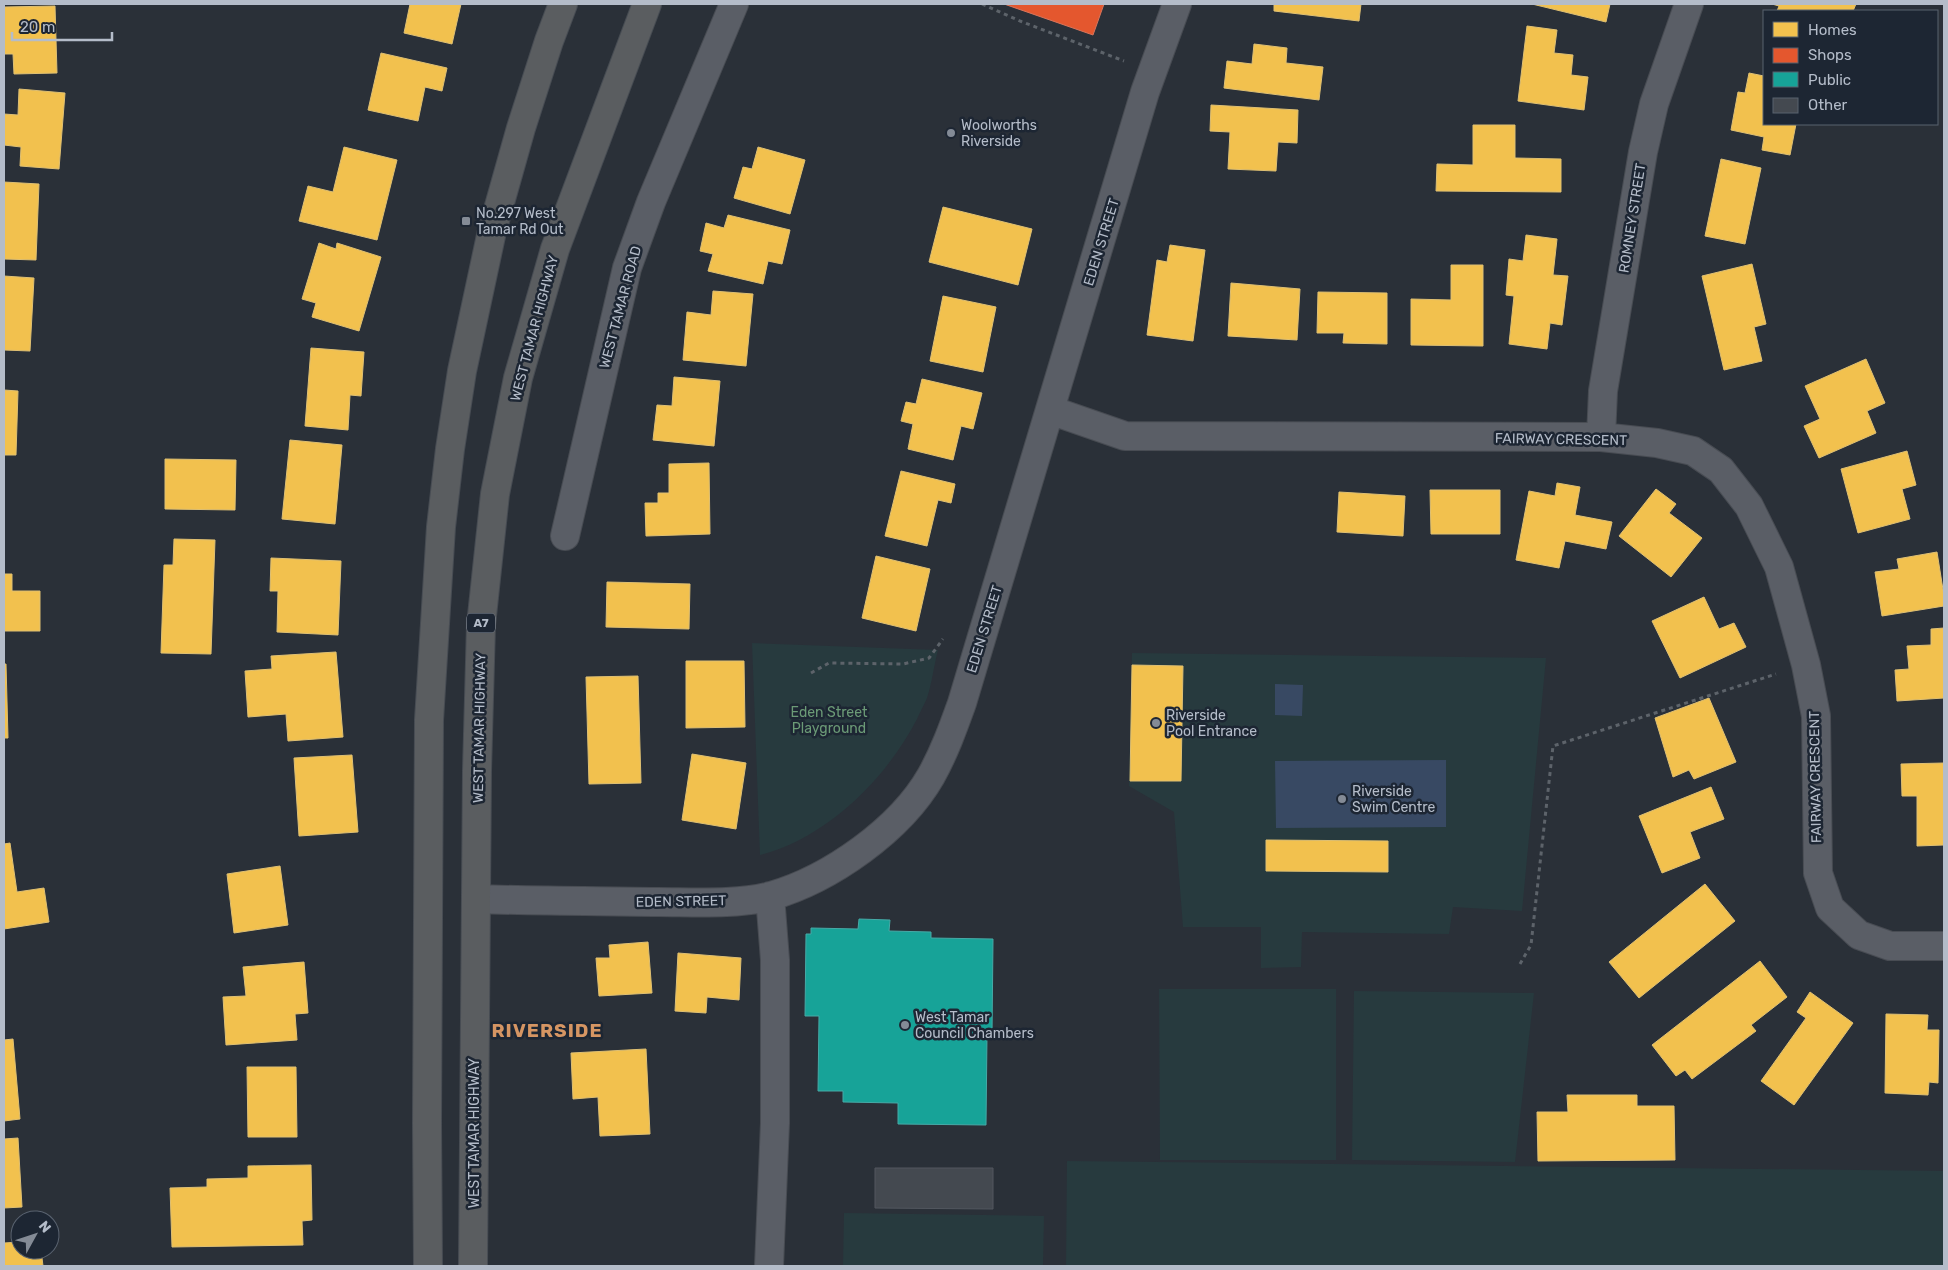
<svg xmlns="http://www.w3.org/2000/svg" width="1948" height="1270" font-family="Rubik,sans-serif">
<rect width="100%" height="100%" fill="#2a3038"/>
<path fill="#273a3e" d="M752 643 938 650C934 665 932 683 927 698 924 705 920 712 917 719 886 779 827 838 760 855Z
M1132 653 1546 658 1522 911 1453 907 1449 934 1302 932 1301 967 1261 968V927H1183L1174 812 1129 786Z
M1159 989H1336V1160H1160Z
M1354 991 1534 993 1515 1162 1352 1160Z
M1067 1161 1944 1171V1266H1066Z
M844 1213 1044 1216 1043 1266H843Z"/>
<path fill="#384963" d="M1275 684 1303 685 1302 716 1275 715Z
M1446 760V827L1276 828 1275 761Z"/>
<path fill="#f2c14e" stroke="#dfc073" d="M410 4H461L452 44 404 33Z
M1274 4H1361L1359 21 1274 11Z
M1532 4H1610L1606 22Z
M1772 4H1856L1853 11H1777L1779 6Z
M55 6 57 73 14 74 13 54H4V7Z
M1527 26 1557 30 1554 53 1573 55 1571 75 1588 77 1584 110 1518 101Z
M1254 44 1287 48 1286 63 1323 67 1319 100 1224 88 1227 61 1252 64Z
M381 53 447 68 442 91 425 87 418 121 368 110Z
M1749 73 1764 76V124H1796L1790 155 1762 150 1764 137 1731 130 1738 92 1745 93Z
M19 89 65 93 59 169 20 166 21 147 4 145V114L18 115Z
M1211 105 1298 110 1297 143 1278 142 1276 171 1228 169 1230 132 1210 131Z
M1473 125H1515V158L1561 159V192L1436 191 1437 164 1473 165Z
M344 147 397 160 377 240 299 221 308 186 333 192Z
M758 147 805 160 790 214 734 198 743 167 752 169Z
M1721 159 1761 168 1745 244 1705 236Z
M4 182 39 184 36 260 4 259Z
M943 207 1032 229 1018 285 929 262Z
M728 215 790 230 782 264 768 261 763 284 708 271 713 254 700 251 706 223 724 228Z
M1526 235 1557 239 1553 275 1568 276 1562 325 1550 323 1547 349 1509 344 1514 296 1506 295 1509 259 1523 261Z
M319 243 336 249 337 243 381 257 359 331 312 317 316 303 302 299Z
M1170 245 1205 250 1193 341 1147 335 1157 260 1167 262Z
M1752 264 1766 324 1754 327 1762 361 1724 370 1702 276Z
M1451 265H1483V346L1411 345V299L1451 300Z
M4 276 34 278 30 351 4 350Z
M1231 283 1300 289 1297 340 1228 336Z
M713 291 753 294 746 366 683 360 687 312 711 315Z
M1318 292 1387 293V344L1343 343 1344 333H1317Z
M943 296 996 307 983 372 930 361Z
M311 348 364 352 361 396 350 395 348 430 305 426Z
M1866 359 1885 403 1867 411 1876 433 1819 458 1804 426 1820 419 1805 386Z
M674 377 720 381 714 446 653 440 657 405 672 406Z
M922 379 982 393 973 429 961 426 953 460 908 449 913 424 901 421 906 402 916 404Z
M4 390 18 391 16 455H4Z
M290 440 342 445 335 524 282 519Z
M1907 451 1916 485 1902 489 1910 519 1858 533 1841 469Z
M165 459 236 460 235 510 165 509Z
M709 463 710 534 646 536 645 503H658V493H669V464Z
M901 471 955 484 951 503 938 500 927 546 885 536Z
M1557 483 1580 487 1575 515 1612 522 1606 549 1565 541 1559 568 1516 560 1529 491 1555 496Z
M1656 489 1676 504 1669 513 1702 538 1671 577 1619 536Z
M1430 490H1500V534H1431Z
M1339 492 1405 496 1403 536 1337 532Z
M174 539 215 540 211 654 161 653 164 565H173Z
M1937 552 1944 596V606L1882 616 1875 572 1899 569 1897 559Z
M876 556 930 569 916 631 862 618Z
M271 558 341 561 338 635 277 632 278 591H270Z
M4 574H12V591H40V631H4Z
M607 582 690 584 689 629 606 627Z
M1704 597 1719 629 1734 623 1746 647 1680 678 1652 621Z
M1944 628V698L1897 701 1895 670 1909 669 1907 646 1931 645V629Z
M336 652 343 737 288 741 286 714 248 717 245 671 272 669 271 656Z
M686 661H744L745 727 686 728Z
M4 664H6L8 738H4Z
M1132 665 1183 666 1181 781H1130Z
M638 676 641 783 589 784 586 677Z
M1709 698 1736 762 1694 779 1689 770 1673 777 1655 718Z
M692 754 746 763 736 829 682 820Z
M352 755 358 832 299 836 294 758Z
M1944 763V845L1917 846V796H1902L1901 764Z
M1711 787 1724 819 1690 832 1700 858 1662 873 1639 816Z
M1266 840 1388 841V872L1266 871Z
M10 843 17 892 44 888 49 922 4 929V844Z
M280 866 288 925 234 933 227 874Z
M1705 884 1735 921 1639 998 1609 962Z
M648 942 652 993 599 996 596 958H610L609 945Z
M678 953 741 958 739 1000 707 997 706 1013 675 1011Z
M1760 961 1787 997 1751 1025 1756 1031 1692 1079 1685 1070 1676 1076 1652 1045Z
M304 962 308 1013 295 1014 297 1040 226 1045 223 997 246 996 243 967Z
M1810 992 1853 1023 1794 1105 1761 1081 1806 1018 1797 1012Z
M1886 1014 1928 1015 1927 1030H1939L1938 1083 1929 1082 1928 1095 1885 1093Z
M13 1039 20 1119 4 1121V1040Z
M646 1049 650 1134 600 1136 598 1097 573 1099 571 1053Z
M247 1067H296L297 1137H248Z
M1567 1095H1637V1106H1674L1675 1160 1538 1161 1537 1112H1568Z
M18 1138 22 1207 4 1208V1139Z
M311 1165 312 1220 302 1221 303 1245 172 1247 170 1188 207 1187V1179L248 1178V1166Z
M20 1242V1250H41L43 1266H4V1243Z"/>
<path fill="#e4572e" stroke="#d6755c" d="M1004 4H1104L1093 35Z"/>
<path fill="#17a398" stroke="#46aaa7" d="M859 919 890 920 889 931 931 932V938L993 939 992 1035H987L986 1125 898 1124V1103L843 1102V1091H818L819 1016H805L806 934H811V928L858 929Z"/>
<path fill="#444950" stroke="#52575f" d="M875 1168H993V1209L875 1208Z"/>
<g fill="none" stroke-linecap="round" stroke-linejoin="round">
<g stroke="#484c53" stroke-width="30">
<path id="minor" d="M1050 410 1125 436 1601 437 1657 443 1693 451 1721 470 1749 506 1779 567 1806 665 1816 716 1818 873 1830 908 1859 935 1890 946H1944
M1601 437 1603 391 1643 152 1654 104 1689 4
M565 536 627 268 651 202 734 4
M476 899C537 901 597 901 658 902 692 902 738 905 771 896 830 879 900 830 931 776 944 753 953 728 962 703L1145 92 1177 4
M769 1266 775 1123V960L770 896"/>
</g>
<g stroke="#474c53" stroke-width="30">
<path id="highway" d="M428 1266 427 1123 429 720 441 527 450 449 462 371 492 231 521 128 549 41 563 4
M473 1266 477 771 481 625 495 494 518 378 555 249 647 4"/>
</g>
<path stroke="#5d636a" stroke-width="3" stroke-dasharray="4 4" stroke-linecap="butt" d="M982 4 1020 21 1124 61
M811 673 829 663 903 664 929 658 943 639
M1520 964 1531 945 1553 746 1776 674"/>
<use href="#minor" stroke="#5a5e66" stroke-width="28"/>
<use href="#highway" stroke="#5a5d60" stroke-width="28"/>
</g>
<g fill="#848b96" stroke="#1d2633" stroke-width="2">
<circle cx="951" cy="133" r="5"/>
<rect x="461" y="216" width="10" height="10" rx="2.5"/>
<circle cx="1156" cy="723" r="5"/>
<circle cx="1342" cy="799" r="5"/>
<circle cx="905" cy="1025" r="5"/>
</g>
<g text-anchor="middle" stroke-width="5" stroke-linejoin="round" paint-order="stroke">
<rect fill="#1d2633" stroke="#878f9c" stroke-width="1" x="467" y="613.5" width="28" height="19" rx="4"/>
<g font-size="12" font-weight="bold" fill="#b4bcc9">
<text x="481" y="627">A7</text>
</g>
<g font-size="14" fill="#b4bcc9" stroke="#1d2633" text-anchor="start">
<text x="961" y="130">Woolworths<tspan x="961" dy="16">Riverside</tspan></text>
<text x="476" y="218">No.297 West<tspan x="476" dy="16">Tamar Rd Out</tspan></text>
<text x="1166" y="720">Riverside<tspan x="1166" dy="16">Pool Entrance</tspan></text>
<text x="1352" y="796">Riverside<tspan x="1352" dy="16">Swim Centre</tspan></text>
<text x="915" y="1022">West Tamar<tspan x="915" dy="16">Council Chambers</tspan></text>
</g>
<g font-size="14" fill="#b4bcc9" stroke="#1d2633">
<text transform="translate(1632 218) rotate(-81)" y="5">ROMNEY STREET</text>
<text transform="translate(1101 242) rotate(-73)" y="5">EDEN STREET</text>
<text transform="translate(620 307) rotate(-75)" y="5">WEST TAMAR ROAD</text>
<text transform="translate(534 328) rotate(-75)" y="5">WEST TAMAR HIGHWAY</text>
<text transform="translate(1561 439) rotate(1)" y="5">FAIRWAY CRESCENT</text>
<text transform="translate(984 629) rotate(-73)" y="5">EDEN STREET</text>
<text transform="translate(479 728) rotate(-89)" y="5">WEST TAMAR HIGHWAY</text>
<text transform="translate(1815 777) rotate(-91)" y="5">FAIRWAY CRESCENT</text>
<text transform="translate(681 901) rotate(-1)" y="5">EDEN STREET</text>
<text transform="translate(474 1133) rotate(-90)" y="5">WEST TAMAR HIGHWAY</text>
</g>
<g font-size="14" fill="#6b9a76" stroke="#1d2633">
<text x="829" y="717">Eden Street<tspan x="829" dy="16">Playground</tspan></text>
</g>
<g font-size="19" font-weight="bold" letter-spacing="1" fill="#d59563" stroke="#1d2633">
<text x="547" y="1037">RIVERSIDE</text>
</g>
</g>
<rect width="1948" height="1270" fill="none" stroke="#b4bcc9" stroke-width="10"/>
<rect x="1763" y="10" width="175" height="115" fill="#1d2633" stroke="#59626f"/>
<rect x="1773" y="22" width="25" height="15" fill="#f2c14e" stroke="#59626f"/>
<text x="1808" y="35" font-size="15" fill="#b4bcc9">Homes</text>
<rect x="1773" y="48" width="25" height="15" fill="#e4572e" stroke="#59626f"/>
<text x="1808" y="60" font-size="15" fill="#b4bcc9">Shops</text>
<rect x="1773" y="72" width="25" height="15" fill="#17a398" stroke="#59626f"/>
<text x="1808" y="85" font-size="15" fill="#b4bcc9">Public</text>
<rect x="1773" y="98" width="25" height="15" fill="#444950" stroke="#59626f"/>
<text x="1808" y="110" font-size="15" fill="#b4bcc9">Other</text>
<g transform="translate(35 1235) rotate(50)"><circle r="24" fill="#1d2633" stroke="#59626f"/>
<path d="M0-4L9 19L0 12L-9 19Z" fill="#848b96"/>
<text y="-8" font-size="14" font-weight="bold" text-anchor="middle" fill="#b4bcc9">N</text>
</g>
<path d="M12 32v8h100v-8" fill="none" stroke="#b4bcc9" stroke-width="2.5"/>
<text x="20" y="32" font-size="15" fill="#b4bcc9" stroke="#1d2633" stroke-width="4" paint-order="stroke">20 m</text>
</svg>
